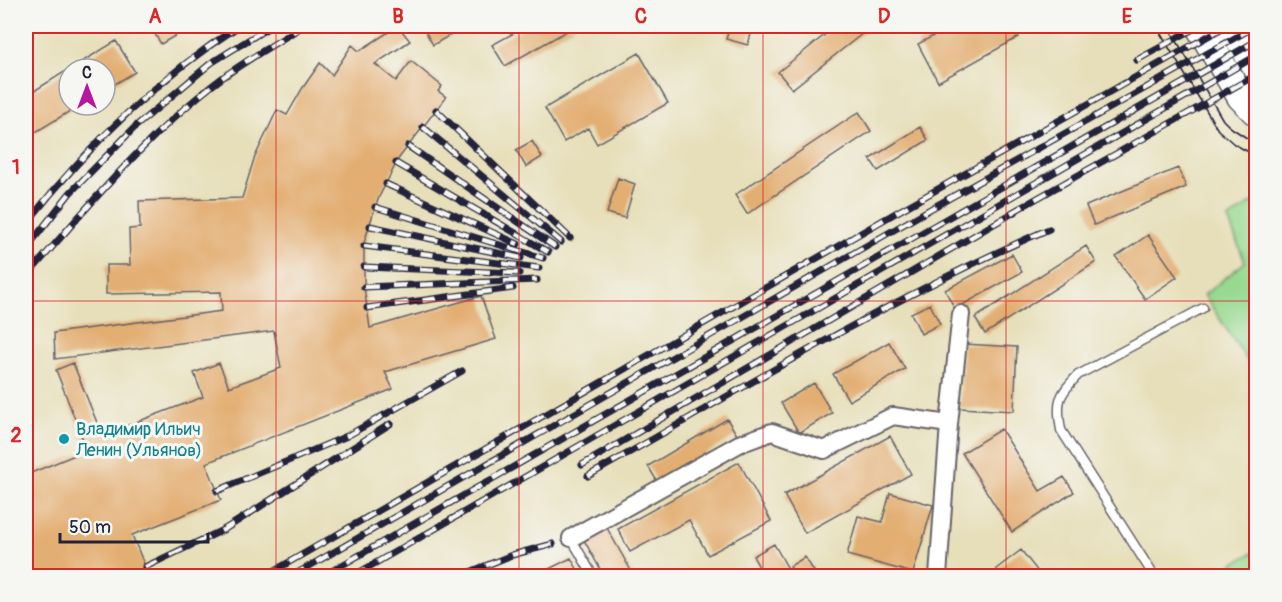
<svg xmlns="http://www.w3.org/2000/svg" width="1282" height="602" font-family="Pangolin,sans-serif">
<rect width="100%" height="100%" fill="#f6f6f2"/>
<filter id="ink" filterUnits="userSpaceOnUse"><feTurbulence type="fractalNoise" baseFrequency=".0167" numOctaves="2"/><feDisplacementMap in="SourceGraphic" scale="12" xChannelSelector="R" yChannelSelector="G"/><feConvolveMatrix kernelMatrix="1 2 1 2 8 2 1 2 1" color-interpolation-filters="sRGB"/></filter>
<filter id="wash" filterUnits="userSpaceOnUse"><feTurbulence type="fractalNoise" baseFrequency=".008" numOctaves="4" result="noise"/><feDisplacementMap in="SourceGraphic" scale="24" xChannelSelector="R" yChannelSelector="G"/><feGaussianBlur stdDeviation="1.35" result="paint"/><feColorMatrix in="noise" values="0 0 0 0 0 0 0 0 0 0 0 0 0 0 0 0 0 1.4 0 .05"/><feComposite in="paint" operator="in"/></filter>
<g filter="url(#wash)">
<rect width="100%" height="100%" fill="#e7dfba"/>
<path fill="#97d990" stroke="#5c7e66" stroke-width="1.5" d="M1256 200V374L1204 295 1245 262 1228 219Z
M1256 551V576H1211Z"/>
<g id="blocks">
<path fill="#e3ae72" d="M150 26H192L161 44Z
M398 26 410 41 375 64 396 81 411 61 442 86 438 91 446 97 399 158 379 197 372 217 364 243V287L370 328 481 296 496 339 385 372 393 389 206 463 221 500 132 535 149 576H26V475L87 450 56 370 73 363 102 435 203 397 194 373 219 363 229 387 281 368 274 331 55 359 54 333 222 311 221 292 106 294V265H130L129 229 140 228 139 201 242 198 254 159 277 110 287 115 302 89 320 63 332 75 352 45 359 51Z
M422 26H454L457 31 433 45Z
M527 26H576L505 66 492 45Z
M730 26H753L748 45 726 39Z
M836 26H872L792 89 778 72Z
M952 26H1012L1019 37 938 82 918 44Z
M116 41 135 72 105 90V69H70Z
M639 53 668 103 597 144 588 128 564 142 545 108Z
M69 69V105H80L26 138V96Z
M859 112 871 131 747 214 735 195Z
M920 127 928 140 878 171 870 159Z
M532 141 542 157 526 167 516 150Z
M1178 168 1186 187 1094 225 1086 206Z
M618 178 635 184 625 218 607 213Z
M1148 235 1177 277 1145 299 1116 257Z
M1086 246 1096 262 985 334 975 318Z
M1012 254 1022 272 955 309 945 290Z
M930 304 940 324 921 334 911 313Z
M889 342 905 369 849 401 833 374Z
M963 344 1017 347 1014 411 960 408Z
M814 383 832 413 799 433 781 403Z
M727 419 737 435 658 483 648 466Z
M1001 429 1040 491 1064 477 1074 492 1012 532 962 453Z
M890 436 911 474 805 533 784 495Z
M739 462 771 521 708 555 689 520 630 552 618 529Z
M890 493 933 505 913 573 847 555 858 516 882 522Z
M607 528 634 576H604L584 540Z
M774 544 791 574 787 576H764L753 556Z
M1021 550 1039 573 1035 576H1002L996 569Z
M805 557 817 576H796L790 566Z
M571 558 581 576H535Z"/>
</g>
</g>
<g filter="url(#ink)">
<use href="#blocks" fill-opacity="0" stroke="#676467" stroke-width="1.5"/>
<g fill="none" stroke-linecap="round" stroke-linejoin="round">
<g stroke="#676467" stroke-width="11">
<path id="service" d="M571 538 593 576
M1154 576 1061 430C1056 401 1058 396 1078 375L1203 308"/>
</g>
<g stroke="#676467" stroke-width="20">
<path id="minor" d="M571 538 739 444 772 432 824 450 893 416 949 424
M938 576 949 424 961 314"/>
</g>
<g stroke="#676467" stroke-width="27">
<path id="secondary" d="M1228 26 1256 69"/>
</g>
<g stroke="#676467" stroke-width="30">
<path id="primary" d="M1199 26 1241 97 1256 112"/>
</g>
<use href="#service" stroke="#fff" stroke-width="8"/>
<use href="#minor" stroke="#fff" stroke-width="16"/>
<use href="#secondary" stroke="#fff" stroke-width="24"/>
<use href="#primary" stroke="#fff" stroke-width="27"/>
<path stroke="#22223b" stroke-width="1.5" d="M1156 26 1218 130 1234 144 1256 156
M1168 26 1223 120 1230 127 1256 144"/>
<g stroke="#22223b" stroke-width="7">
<path id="rail" d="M1137 60 1199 26
M436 110 570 238
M423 127 561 242
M408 146 555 247
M396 163 548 252
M386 184 518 244
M375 207 543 258
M1011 213 1256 75
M26 224C87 147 156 79 239 26
M370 226 521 258
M364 246 539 268
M26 249 70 193 136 126 211 63 271 26
M364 267 519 273
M26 277C87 208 147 134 222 78 248 59 276 43 303 26
M364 287 537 280
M367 308 513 288
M582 465 1016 211
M588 476C740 390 889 298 1049 229
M217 491 347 436 462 371
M145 567 225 529 390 424
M265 576 892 215 1226 26
M292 576 932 208 1256 26
M323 576 1256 41
M353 576 1256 56
M460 576 512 555 553 544"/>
</g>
<use href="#rail" stroke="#f6f6f2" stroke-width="4.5" stroke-dasharray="14" stroke-linecap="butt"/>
</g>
</g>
<path fill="none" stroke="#d62828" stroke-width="1.5" stroke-opacity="0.55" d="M276 26V576M519 26V576M763 26V576M1006 26V576M26 301H1256"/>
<circle fill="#0f9aa8" stroke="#f6f6f2" stroke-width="2" cx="64" cy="439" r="6"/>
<g text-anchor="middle" stroke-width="6" stroke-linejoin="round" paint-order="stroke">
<g font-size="18" fill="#0d838f" stroke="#f6f6f2" text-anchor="start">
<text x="76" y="435">Владимир Ильич<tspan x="76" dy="21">Ленин (Ульянов)</tspan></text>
</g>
</g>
<rect width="1282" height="602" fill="none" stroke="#f6f6f2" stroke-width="66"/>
<g transform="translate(87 87)"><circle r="28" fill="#f6f6f2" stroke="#a1a1a9" stroke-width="1.5"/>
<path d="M0-4.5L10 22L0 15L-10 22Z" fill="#b5179e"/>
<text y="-9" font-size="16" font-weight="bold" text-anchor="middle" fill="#22223b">С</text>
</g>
<path d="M60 533v9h148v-9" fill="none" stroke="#22223b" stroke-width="3"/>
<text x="69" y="533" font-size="18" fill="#22223b" stroke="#f6f6f2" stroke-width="4.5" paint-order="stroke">50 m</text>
<rect x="33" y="33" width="1216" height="536" fill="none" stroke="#d62828" stroke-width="2"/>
<g font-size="20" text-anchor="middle" font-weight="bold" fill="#d62828">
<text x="155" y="23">A</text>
<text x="398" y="23">B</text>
<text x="641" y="23">C</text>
<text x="884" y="23">D</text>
<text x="1127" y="23">E</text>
<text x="16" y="174">1</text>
<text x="16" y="442">2</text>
</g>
</svg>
